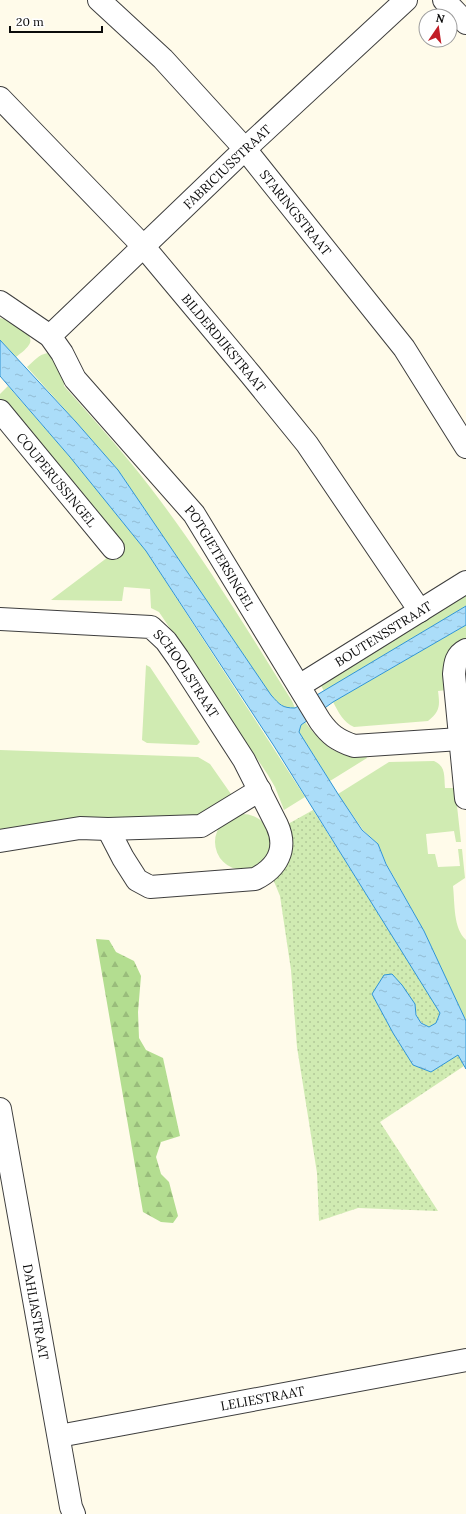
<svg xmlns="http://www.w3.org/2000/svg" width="466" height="1514" font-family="Lora,serif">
<defs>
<pattern id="forest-firs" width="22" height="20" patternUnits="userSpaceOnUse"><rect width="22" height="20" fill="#b3dd90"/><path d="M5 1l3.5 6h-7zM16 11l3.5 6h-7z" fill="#99bc7b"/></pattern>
<pattern id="garden-dots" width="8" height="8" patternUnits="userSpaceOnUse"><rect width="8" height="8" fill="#d0ebb2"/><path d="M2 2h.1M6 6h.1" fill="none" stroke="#b1c898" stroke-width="1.8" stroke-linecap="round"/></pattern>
<pattern id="water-ripples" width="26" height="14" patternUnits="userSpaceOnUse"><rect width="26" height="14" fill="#abddf9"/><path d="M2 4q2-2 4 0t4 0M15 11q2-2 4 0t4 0" fill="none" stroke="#92bcd4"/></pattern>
</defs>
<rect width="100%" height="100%" fill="#fffbea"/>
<path fill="#d0ebb2" d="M0 318C9 320 34 331 30 343 28 348 21 353 16 357L0 340Z
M48 353C56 362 65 375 64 386 86 411 109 436 130 462 191 536 241 620 292 701L295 708C282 708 280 705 271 695L118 470 76 422 27 367C34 361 39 354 48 353Z
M8 386 70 457 146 551 305 797 284 810 275 787 268 775 159 612 151 608 150 589 124 587 122 601 51 600 124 545 75 486 0 400V394Z
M466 589V606L324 691 319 682Z
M466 625V640L449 650 445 659 447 690 438 691C440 706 440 711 428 721L354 727C343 722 339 713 333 702Z
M146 665 150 667 200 742 197 745 147 743 142 740Z
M305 722C324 746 334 757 366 756L367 758 330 781 299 732 301 725Z
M0 750 198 757 210 764 231 794 215 805 202 816 84 818 0 831Z
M434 761C446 766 444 776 445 788H455L461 842H456L454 831 426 834 428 854H435L438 867 460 866 458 849H462L465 878 453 886C455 904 453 928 466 940V1021L424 931 386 863 378 844 363 830 338 794 389 762Z
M215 842a28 28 0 1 1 56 0a28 28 0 1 1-56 0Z"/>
<path fill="url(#forest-firs)" d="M96 939 109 940 116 952 134 961 141 976 138 1012 139 1038 146 1050 163 1058 180 1136 161 1142 156 1157 161 1174 169 1182 178 1216 173 1223 161 1222 143 1212Z"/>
<path fill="url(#garden-dots)" d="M313 810 441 1013 436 1023 429 1027C418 1022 416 1016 415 1004L372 994 393 1033 413 1065 431 1072 458 1055 464 1066 380 1122 438 1211 358 1208 319 1221 317 1173 297 1047 291 970 280 896 273 879 288 824Z"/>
<path fill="url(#water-ripples)" stroke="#2f94d4" d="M0 340 76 422 118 470 271 695C280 705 282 708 295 708L466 606V625L333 702 301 725 299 732 338 794 362 830 378 844 386 864 424 931 466 1021V1069L458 1055 431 1072 413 1065 393 1033 372 994 384 975 392 974 402 985 415 1004 416 1015 421 1023 429 1027 436 1023 440 1013 274 746 146 551 70 457 0 376Z"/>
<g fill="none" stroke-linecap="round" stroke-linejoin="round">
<g stroke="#3e3e3e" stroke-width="24">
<g id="street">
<path id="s1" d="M99 0 163 59 245 149 404 348 466 447"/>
<path d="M444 0 466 23"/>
<path id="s2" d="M0 98 144 247 251 375 307 444 420 611"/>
<path id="s3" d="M0 302 50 336 62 353 75 379 194 514 320 721C330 735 337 740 354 746L460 739"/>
<path id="s4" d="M50 336 245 149 406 0"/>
<path id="s5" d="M0 411 113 548"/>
<path id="s6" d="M0 619 151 627 166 641 178 658 244 760 277 825C288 849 277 868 255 879L150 887 137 880 123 858 108 829"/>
<path d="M466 650C456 655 455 663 454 674L466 798"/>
<path id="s7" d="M299 686 466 582"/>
<path d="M0 841 80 828 108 829 201 826 260 790"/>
<path id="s8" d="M0 1109 71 1507 74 1514"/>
<path id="s9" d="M59 1436 466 1360"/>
</g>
</g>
<use href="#street" stroke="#fff" stroke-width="22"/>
</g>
<g text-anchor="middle" stroke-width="4" stroke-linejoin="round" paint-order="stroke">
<g font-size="13" fill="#0b0b0b" stroke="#fff">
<text dy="5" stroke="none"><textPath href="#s4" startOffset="245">FABRICIUSSTRAAT</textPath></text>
<text dy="5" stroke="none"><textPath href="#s1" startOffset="290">STARINGSTRAAT</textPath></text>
<text dy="5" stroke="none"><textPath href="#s2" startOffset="332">BILDERDIJKSTRAAT</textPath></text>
<text dy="5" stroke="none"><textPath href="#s5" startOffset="89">COUPERUSSINGEL</textPath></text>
<text dy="5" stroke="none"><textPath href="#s3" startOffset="341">POTGIETERSINGEL</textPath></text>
<text dy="5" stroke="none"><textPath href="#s7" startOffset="99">BOUTENSSTRAAT</textPath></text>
<text dy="5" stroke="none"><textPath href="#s6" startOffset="210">SCHOOLSTRAAT</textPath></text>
<text dy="5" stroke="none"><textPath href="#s8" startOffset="206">DAHLIASTRAAT</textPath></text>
<text dy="5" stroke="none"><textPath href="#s9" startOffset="207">LELIESTRAAT</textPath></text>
</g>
</g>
<g transform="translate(438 28) rotate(13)"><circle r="19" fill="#ffffff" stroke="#9d9d9d"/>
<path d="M0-3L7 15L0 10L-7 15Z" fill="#c21d26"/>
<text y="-6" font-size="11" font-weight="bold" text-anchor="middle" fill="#0b0b0b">N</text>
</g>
<path d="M10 26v6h92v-6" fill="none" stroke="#0b0b0b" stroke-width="2"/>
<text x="16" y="26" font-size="12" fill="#0b0b0b" stroke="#ffffff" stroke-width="3" paint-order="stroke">20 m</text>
</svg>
